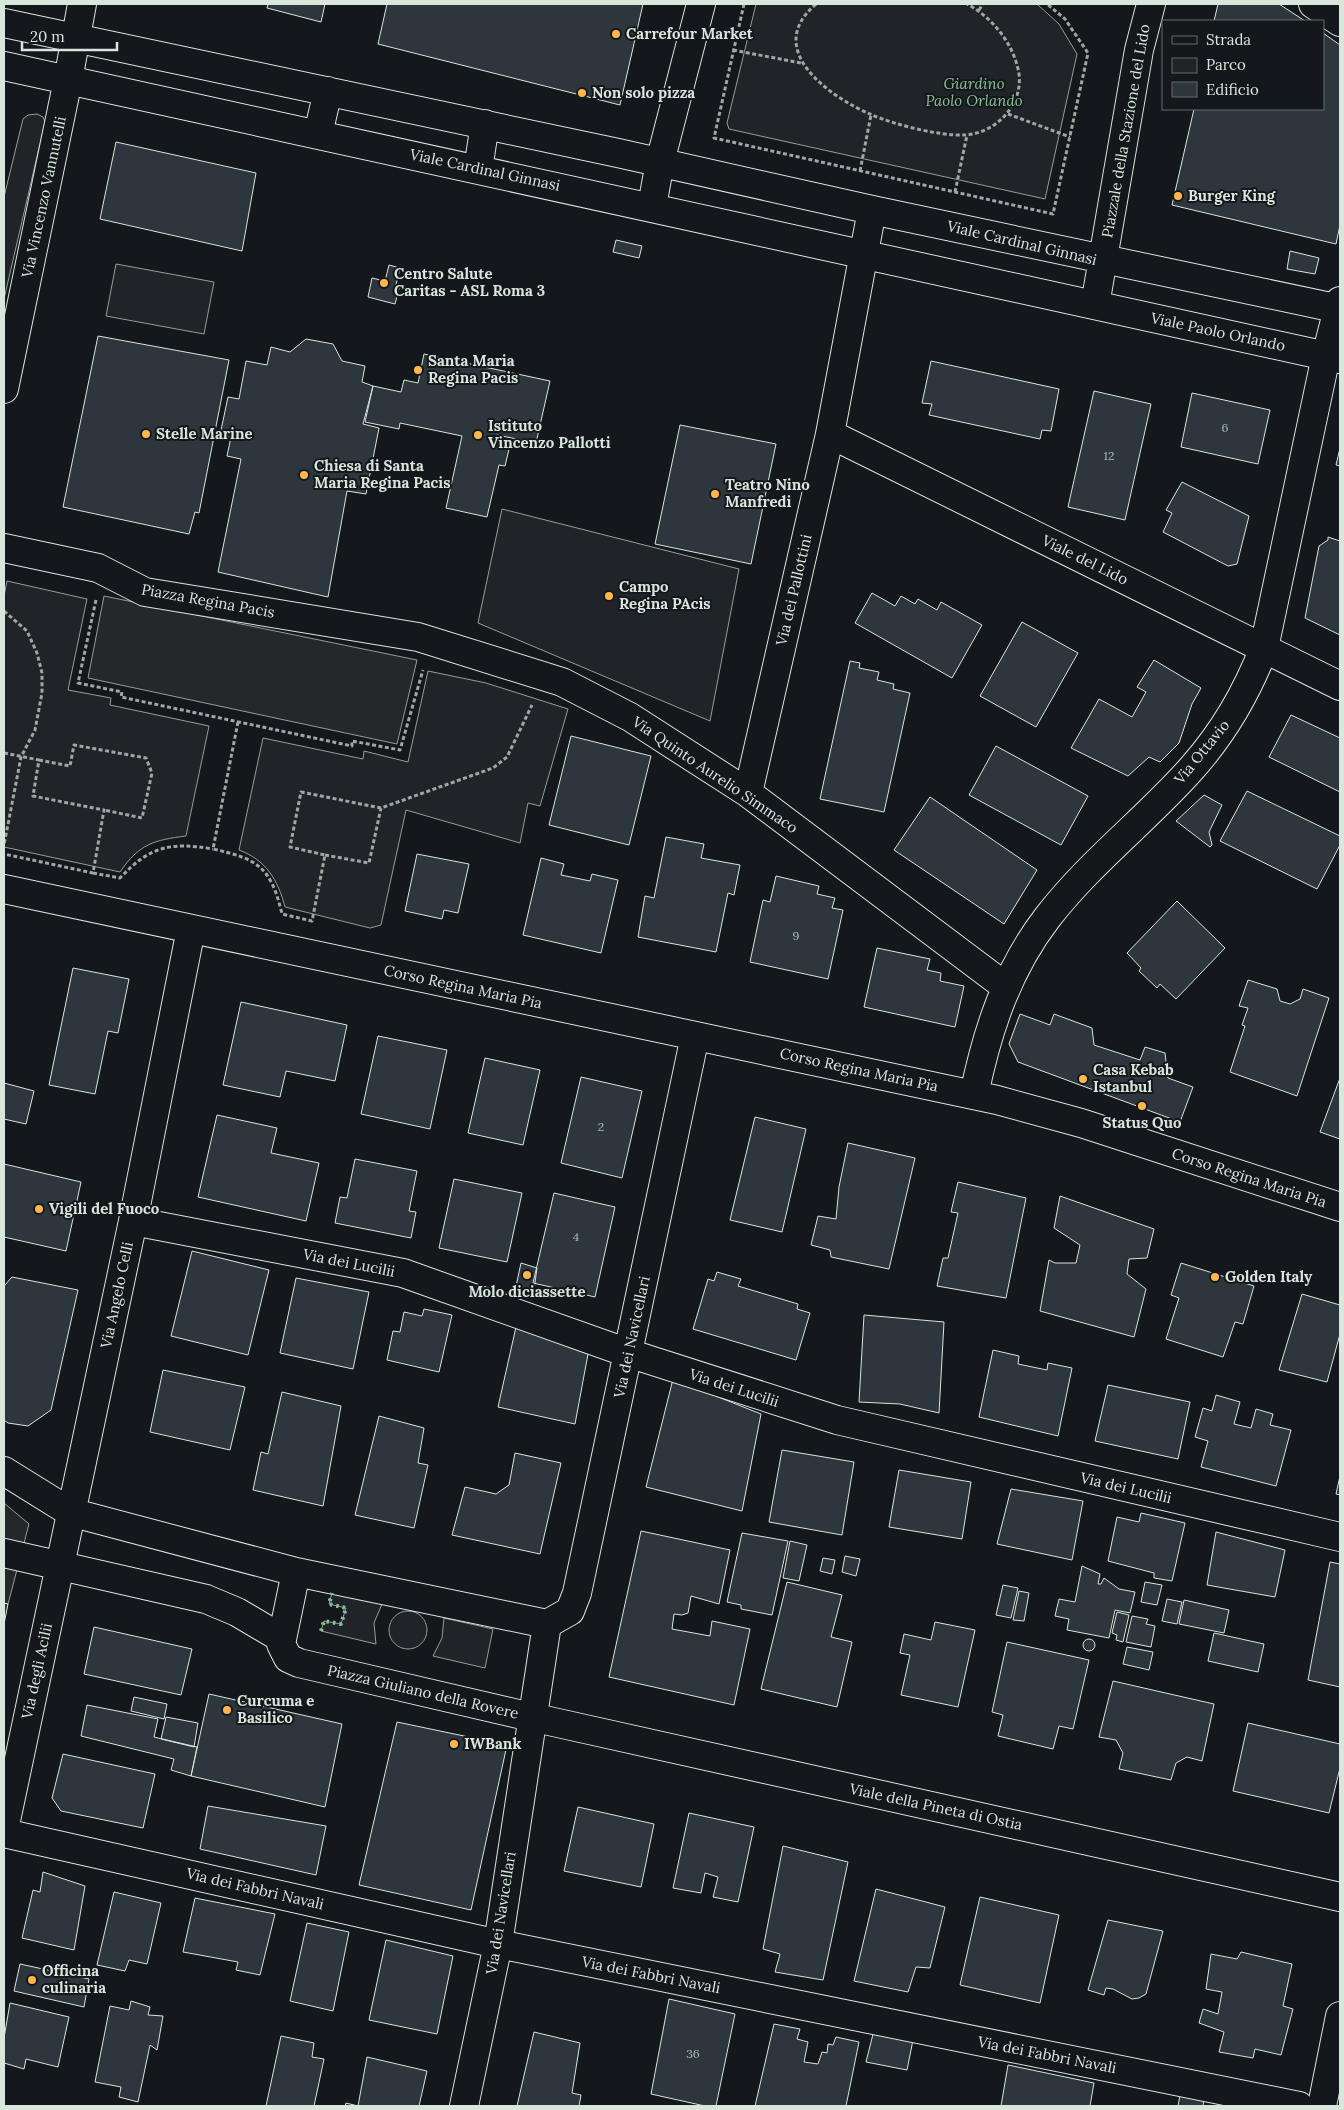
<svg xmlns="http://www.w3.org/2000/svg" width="1344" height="2110" font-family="Lora,serif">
<rect width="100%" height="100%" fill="#14181c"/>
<path fill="#202428" stroke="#939e99" d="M756 4H1037L1059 24 1077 54 1045 199 729 129 727 123Z
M37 114 43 117 45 122 4 299V197L23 119 28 115Z
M116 264 214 282 204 334 106 316Z
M502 509 739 569 710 721 478 623Z
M7 581 87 599 68 690 111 698 110 705 209 726 186 836C154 840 139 844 120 872L4 847V596Z
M428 671 486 683 568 709 540 806 528 803 520 843 406 810 381 925 370 928 285 907C278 880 266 860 239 850L263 738 363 759 364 751 408 762Z
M332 1593 382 1604 374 1623 376 1644 321 1631 324 1621 341 1624 346 1608 329 1604Z
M389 1630a19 19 0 1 1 38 0a19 19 0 1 1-38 0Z
M444 1618 493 1629 485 1668 433 1656 442 1638Z"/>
<path fill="#24282b" stroke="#939e99" d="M104 596 417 660 397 744 88 678Z
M4 1503 29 1524 8 1604 4 1603Z"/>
<path fill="#2c363c" stroke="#d8e6dc" d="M268 4H325L321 22 267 8Z
M387 4H643L620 105 378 44Z
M1218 4H1279L1305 21H1214Z
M1323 33 1340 45V225L1336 244 1172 205 1194 109H1323Z
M116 142 256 173 242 251 100 219Z
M616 240 642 246 639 258 613 252Z
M1290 251 1319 258 1315 274 1287 269Z
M389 265 400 268 396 285H400L395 304 368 297 372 278 385 281Z
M98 336 229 360 199 513 195 512 189 534 63 507Z
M306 339 333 344 342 361 365 366 362 382 373 386 363 424 379 428 366 494 347 491 328 597 218 572 241 459 227 456 231 437 220 435 228 397 239 399 246 361 267 365 271 347 290 352Z
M424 354 550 381 536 443 497 435 496 442 510 445 505 466 499 465 487 517 446 508 462 436 400 423 399 429 365 422 373 386 401 392 404 380 418 383Z
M931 361 1059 389 1051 431 1042 430 1040 439 929 415 932 404 922 403Z
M1094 391 1151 404 1125 520 1068 507Z
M1192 393 1270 410 1258 464 1181 447Z
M680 425 776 444 751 564 655 544Z
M1340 448V466L1336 465Z
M1182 482 1249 516 1237 564 1228 566 1163 532 1172 513 1166 510Z
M1328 537 1340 541V635L1305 618 1319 546 1328 540Z
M872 593 895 606 901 596 915 604 918 599 937 610 941 602 982 625 952 678 855 623Z
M1022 622 1078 653 1036 727 980 696Z
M1154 660 1201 688 1192 704 1179 743 1160 762 1149 757 1128 776 1071 748 1099 699 1132 717 1146 692 1137 687Z
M850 661 860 663 859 668 879 672 877 680 894 684 893 689 910 693 884 812 820 799Z
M1291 715 1340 738V792L1269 757Z
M571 736 651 756 629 845 549 825Z
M996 746 1088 796 1061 845 969 795Z
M1247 791 1340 836V845L1317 889 1220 841Z
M1204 795 1222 805 1209 832 1212 845 1210 847 1176 821Z
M930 797 1037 870 1004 924 894 850Z
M666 837 704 844 701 858 740 865 734 895 728 893 716 952 638 937 645 896 654 898Z
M417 854 469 864 458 913 444 910 442 919 405 911Z
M541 858 564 864 561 875 590 881 592 874 618 880 601 953 523 935Z
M776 876 819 886 817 894 835 898 832 908 843 910 828 979 750 962 763 900 770 902Z
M1177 901 1225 948 1176 999 1160 984 1157 988 1139 971 1141 968 1127 953Z
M877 948 930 959 927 970 941 973 940 981 964 986 955 1027 864 1007Z
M73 968 129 979 118 1033 108 1031 95 1094 49 1085Z
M1248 980 1277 989 1280 1001 1290 1004 1300 999 1303 989 1329 998 1297 1096 1230 1072 1245 1026 1242 1025 1248 1008 1239 1006Z
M241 1002 347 1025 335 1081 286 1071 280 1097 223 1085Z
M1020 1014 1050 1025 1054 1014 1092 1028 1094 1045 1140 1060 1145 1047 1165 1053 1168 1078 1193 1087 1180 1122 1018 1062 1009 1044Z
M378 1036 447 1050 430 1129 361 1114Z
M485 1058 540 1070 523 1145 468 1133Z
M581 1077 642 1091 622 1178 561 1163Z
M1340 1078V1139L1320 1132Z
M4 1083 34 1091 26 1124 4 1119Z
M217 1115 277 1128 271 1153 319 1163 306 1221 198 1197Z
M755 1117 806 1129 782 1232 730 1220Z
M848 1143 915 1158 889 1269 831 1257 830 1250 811 1245 818 1216 836 1219 839 1187Z
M355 1159 417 1171 409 1211 416 1212 411 1238 335 1223 340 1197 347 1198Z
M4 1164 81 1182 66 1251 4 1237Z
M454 1179 522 1193 507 1262 439 1248Z
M958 1182 1026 1198 1006 1298 937 1286 943 1258H948L958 1213 951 1212Z
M554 1193 615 1207 595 1297 533 1283Z
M1060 1196 1154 1229 1147 1258 1129 1259 1127 1274 1146 1289 1134 1337 1040 1311 1049 1260 1055 1263H1076L1080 1245 1054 1228Z
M192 1251 269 1270 248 1355 171 1336Z
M521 1263 537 1268 533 1297 515 1291Z
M1181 1263 1254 1286 1243 1324 1235 1322 1223 1357 1166 1339 1179 1298 1171 1295Z
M717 1272 741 1279 738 1286 798 1304 797 1309 810 1313 796 1360 693 1329 708 1279 714 1281Z
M12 1277 78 1290 51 1410 28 1426 8 1423 4 1420V1286Z
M296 1278 369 1292 353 1369 280 1353Z
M1302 1294 1340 1305V1334L1327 1382 1279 1370Z
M424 1309 452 1315 439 1372 387 1360 393 1331 400 1332 404 1312 422 1316Z
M864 1315 944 1322 939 1413 900 1404 859 1402Z
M516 1327 588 1354 575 1424 498 1407Z
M993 1350 1019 1356 1018 1364 1047 1370 1048 1363 1072 1368 1058 1436 979 1417Z
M163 1370 245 1387 230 1450 150 1432Z
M673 1379 761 1414 742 1511 646 1487Z
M1108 1385 1190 1402 1178 1459 1095 1441Z
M282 1392 341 1406 323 1506 253 1490 261 1452 268 1454Z
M1216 1395 1240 1402 1234 1424 1251 1428 1256 1409 1273 1414 1270 1425 1291 1430 1276 1486 1201 1467 1208 1441 1195 1437 1203 1408 1212 1411Z
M379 1416 424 1428 418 1463 428 1465 414 1528 355 1515Z
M782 1450 854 1462 842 1535 769 1522Z
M515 1453 561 1463 540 1554 452 1535 465 1487 496 1494 509 1485Z
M899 1470 971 1482 962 1539 889 1527Z
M1340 1476V1495L1336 1494Z
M1011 1489 1083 1501 1072 1560 997 1544Z
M1141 1513 1185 1523 1172 1581 1154 1578V1573L1108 1561 1117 1517 1139 1522Z
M641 1531 730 1550 719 1604 691 1596 688 1613 682 1615 674 1614 672 1629 710 1636 712 1621 750 1629 734 1705 609 1677Z
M1216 1532 1285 1550 1275 1597 1207 1585Z
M742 1533 788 1541 772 1615 741 1609V1605L727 1602Z
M790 1541 807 1545 799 1581 783 1578Z
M845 1556 860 1559 856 1576 842 1572Z
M823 1558 835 1560 832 1574 820 1571Z
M1330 1562 1340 1564V1687L1308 1680Z
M1082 1566 1100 1574 1098 1584H1101L1104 1578 1119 1589 1135 1592 1130 1613 1115 1610 1109 1638 1067 1630 1069 1619 1055 1616 1059 1599 1075 1602Z
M787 1582 842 1595 831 1637 852 1642 837 1707 761 1689Z
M1145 1582 1162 1585 1157 1605 1141 1602Z
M1003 1585 1018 1588 1011 1618 996 1615Z
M1019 1591 1029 1593 1024 1621 1013 1620Z
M1167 1599 1182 1602 1177 1624 1162 1621Z
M1184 1600 1229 1610 1224 1633 1179 1624Z
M4 1603 8 1604 4 1624Z
M1117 1612 1129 1615 1123 1642 1116 1640 1117 1635 1112 1633Z
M1132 1616 1148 1619 1146 1624 1155 1626 1151 1647 1126 1642Z
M935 1622 975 1630 958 1707 901 1695 910 1655 900 1653 904 1634 931 1640Z
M94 1627 192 1649 181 1695 84 1674Z
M1214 1633 1264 1644 1258 1672 1208 1661Z
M1083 1645a6 6 0 1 1 12 0a6 6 0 1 1-12 0Z
M1007 1642 1089 1660 1073 1729 1059 1726 1053 1749 998 1736 1003 1715 992 1712Z
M1127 1647 1153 1652 1149 1670 1123 1664Z
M1113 1681 1214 1704 1202 1761 1187 1757 1176 1763 1171 1780 1119 1769 1123 1753 1116 1740 1099 1737Z
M209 1694 342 1724 325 1807 191 1776Z
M134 1697 167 1704 164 1719 131 1711Z
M87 1705 158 1719 154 1737 197 1747 191 1776 171 1770 174 1759 81 1736Z
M166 1717 198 1723 194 1747 161 1739Z
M397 1722 507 1745 471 1910 359 1885Z
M1248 1723 1340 1744V1768L1329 1813 1233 1791Z
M63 1754 155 1774 143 1828 61 1811 52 1798Z
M208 1806 326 1826 316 1875 200 1849Z
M578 1807 654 1824 641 1887 564 1871Z
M689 1813 754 1827 738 1902 713 1897 718 1877 705 1873 701 1893 673 1888Z
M783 1846 848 1862 823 1980 775 1972 780 1954 763 1949Z
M43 1872 85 1886 74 1950 22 1938 33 1890 40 1892Z
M876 1889 945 1907 930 1968 916 1967 908 1992 854 1981Z
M114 1892 161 1903 147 1964 129 1960 125 1971 97 1965Z
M980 1897 1059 1915 1040 2003 960 1985Z
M195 1898 275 1914 260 1975 236 1970 238 1962 183 1952Z
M1108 1920 1163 1931 1146 1994 1139 1998 1132 1999 1113 1989 1106 1988 1104 1995 1088 1990Z
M307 1923 349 1932 333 2011 290 2001Z
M386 1940 453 1956 437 2034 369 2020Z
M1241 1952 1292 1964 1283 2006 1293 2009 1281 2055 1255 2049 1253 2058 1219 2052 1224 2032 1199 2023 1203 2009 1218 2014 1222 1992 1206 1989 1211 1954 1237 1959Z
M20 1964 89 1979 84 2007 14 1991Z
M669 1999 735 2014 716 2106H705L651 2094Z
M131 2001 150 2007 148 2015 163 2016 157 2050 150 2045 138 2102 119 2097 121 2087 95 2082 110 2006 129 2010Z
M10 2003 69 2017 58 2067 26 2059 24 2069 4 2063V2038Z
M774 2024 800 2029 797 2039 808 2042 804 2062 818 2064 822 2052 827 2053 828 2044 833 2045 836 2037 859 2042 846 2106H755Z
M875 2026 914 2035 907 2070 866 2062Z
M534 2032 580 2043 572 2093 581 2095 579 2106H517Z
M281 2036 314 2043 312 2057 324 2059 314 2106H266Z
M367 2057 427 2071 419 2106H345L346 2103 358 2106Z
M1008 2065 1094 2083 1090 2106H1001Z
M1180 2095 1204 2100 1203 2106H1178Z"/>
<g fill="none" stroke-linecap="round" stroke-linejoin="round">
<g stroke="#d8e6dc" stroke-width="30">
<path id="minor" d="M1313 4 1340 22
M4 23 618 153 872 210 1340 309
M4 66 1340 359
M318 134 328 91
M478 169 485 124
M652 206 660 162 701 4
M1095 305 1139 50 1151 4
M4 389 68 80 82 4
M830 434 1340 686
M4 548 98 568 145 592 418 637 562 682 630 717 748 793 1006 987
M748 793 830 434 872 210
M4 889 997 1100 1081 1123 1340 1207
M974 1095C987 1031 1007 970 1047 918 1090 862 1146 820 1192 768 1224 732 1247 692 1264 648L1326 356 1340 301
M133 1221 403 1273 628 1353 837 1420 1340 1537
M4 1471 70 1512 296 1572 547 1624 498 1944 464 2106
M4 1553 206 1599 237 1612 281 1638
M296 1572 281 1644 288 1658 299 1663 531 1717 1340 1897
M547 1624 570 1611 577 1593 695 1036
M4 1830 133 1221 191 929
M4 1833 498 1944 1299 2106
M1322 2106 1340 2016"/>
</g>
<path stroke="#9da8a2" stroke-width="3" stroke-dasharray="4 2.5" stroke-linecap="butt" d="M744 4 714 138 1053 214 1088 53 1065 19 1047 4
M816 4C762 50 830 97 872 115 896 125 939 136 965 135 996 133 1023 105 1019 74 1014 44 993 18 967 4
M979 10 983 4
M733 50 801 63
M1008 114 1070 137
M860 171 871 115
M955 192 967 135
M96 600 78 683 122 692 121 697 352 746V741L400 750 423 670
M4 611 27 631 37 653 42 673V693L35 730 21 757 4 845
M238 722 213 849C258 859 271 867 282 914L312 921 325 855 290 847 301 792 381 808 493 768 507 757 532 705
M4 753 39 760 33 796 104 810 93 873 4 854
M39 760 70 766 74 745 146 758 152 773 142 818 104 810
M325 855 369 863 381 808
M93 873 120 878C150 846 170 842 213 849"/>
<use href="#minor" stroke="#14181c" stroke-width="28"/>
<path stroke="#8ac095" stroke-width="4" stroke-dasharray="2.5 4" stroke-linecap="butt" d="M321 1631 324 1621 341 1624 346 1608 329 1604 332 1593"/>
</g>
<g fill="#ffb74d" stroke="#14181c" stroke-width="2">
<circle cx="616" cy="34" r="5"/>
<circle cx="582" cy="93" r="5"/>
<circle cx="1178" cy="196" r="5"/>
<circle cx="384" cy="283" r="5"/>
<circle cx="418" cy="370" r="5"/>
<circle cx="146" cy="434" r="5"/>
<circle cx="478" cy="435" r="5"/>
<circle cx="304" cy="475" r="5"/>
<circle cx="715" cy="494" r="5"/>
<circle cx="609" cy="596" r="5"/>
<circle cx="1083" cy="1079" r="5"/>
<circle cx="1142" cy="1106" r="5"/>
<circle cx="39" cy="1209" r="5"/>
<circle cx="527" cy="1275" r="5"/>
<circle cx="1215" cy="1277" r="5"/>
<circle cx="227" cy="1710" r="5"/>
<circle cx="454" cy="1744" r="5"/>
<circle cx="32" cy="1980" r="5"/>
</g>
<g text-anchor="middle" stroke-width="4" stroke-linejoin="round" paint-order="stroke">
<g font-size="12" fill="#adbab4">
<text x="1225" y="432">6</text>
<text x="1109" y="460">12</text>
<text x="796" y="940">9</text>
<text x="601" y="1131">2</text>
<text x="576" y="1241">4</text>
<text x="693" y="2058">36</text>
</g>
<g font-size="15" font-weight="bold" fill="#d8e6dc" stroke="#14181c" text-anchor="start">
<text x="626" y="39">Carrefour Market</text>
<text x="592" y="98">Non solo pizza</text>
<text x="1188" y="201">Burger King</text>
<text x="394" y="279">Centro Salute<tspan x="394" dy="17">Caritas - ASL Roma 3</tspan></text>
<text x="428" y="366">Santa Maria<tspan x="428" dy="17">Regina Pacis</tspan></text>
<text x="488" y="431">Istituto<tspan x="488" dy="17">Vincenzo Pallotti</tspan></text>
<text x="156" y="439">Stelle Marine</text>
<text x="314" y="471">Chiesa di Santa<tspan x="314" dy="17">Maria Regina Pacis</tspan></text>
<text x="725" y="490">Teatro Nino<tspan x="725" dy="17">Manfredi</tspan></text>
<text x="619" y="592">Campo<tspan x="619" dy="17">Regina PAcis</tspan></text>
<text x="1093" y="1075">Casa Kebab<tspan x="1093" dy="17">Istanbul</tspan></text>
<text x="1142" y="1128" text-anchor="middle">Status Quo</text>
<text x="49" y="1214">Vigili del Fuoco</text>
<text x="1225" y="1282">Golden Italy</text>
<text x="527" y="1297" text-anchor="middle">Molo diciassette</text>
<text x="237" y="1706">Curcuma e<tspan x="237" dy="17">Basilico</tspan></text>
<text x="464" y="1749">IWBank</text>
<text x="42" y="1976">Officina<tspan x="42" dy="17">culinaria</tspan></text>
</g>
<g font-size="15" font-style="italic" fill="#8ac095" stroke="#14181c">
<text x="974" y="89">Giardino<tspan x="974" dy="17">Paolo Orlando</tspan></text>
</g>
<g font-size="15" fill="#d8e6dc" stroke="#14181c">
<text transform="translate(1126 131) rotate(-80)" y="5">Piazzale della Stazione del Lido</text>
<text transform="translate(485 170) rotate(12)" y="5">Viale Cardinal Ginnasi</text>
<text transform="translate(44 197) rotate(-78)" y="5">Via Vincenzo Vannutelli</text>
<text transform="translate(1022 243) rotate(13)" y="5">Viale Cardinal Ginnasi</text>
<text transform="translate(1218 332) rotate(12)" y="5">Viale Paolo Orlando</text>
<text transform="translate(1085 560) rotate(26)" y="5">Viale del Lido</text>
<text transform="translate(794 590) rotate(-77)" y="5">Via dei Pallottini</text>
<text transform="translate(208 601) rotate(10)" y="5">Piazza Regina Pacis</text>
<text transform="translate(1202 752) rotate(-51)" y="5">Via Ottavio</text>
<text transform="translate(715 775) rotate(34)" y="5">Via Quinto Aurelio Simmaco</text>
<text transform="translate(463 987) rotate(12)" y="5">Corso Regina Maria Pia</text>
<text transform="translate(859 1070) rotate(12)" y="5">Corso Regina Maria Pia</text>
<text transform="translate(1249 1178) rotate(18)" y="5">Corso Regina Maria Pia</text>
<text transform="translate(349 1263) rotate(11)" y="5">Via dei Lucilii</text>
<text transform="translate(117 1295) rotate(-78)" y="5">Via Angelo Celli</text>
<text transform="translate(632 1337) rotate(-78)" y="5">Via dei Navicellari</text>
<text transform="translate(734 1388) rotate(18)" y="5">Via dei Lucilii</text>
<text transform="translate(1126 1488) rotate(13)" y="5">Via dei Lucilii</text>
<text transform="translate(37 1671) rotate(-78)" y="5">Via degli Acilii</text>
<text transform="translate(423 1692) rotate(13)" y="5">Piazza Giuliano della Rovere</text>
<text transform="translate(936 1807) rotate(12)" y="5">Viale della Pineta di Ostia</text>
<text transform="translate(255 1889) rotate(13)" y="5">Via dei Fabbri Navali</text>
<text transform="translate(501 1913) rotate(-81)" y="5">Via dei Navicellari</text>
<text transform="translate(651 1975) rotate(11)" y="5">Via dei Fabbri Navali</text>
<text transform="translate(1047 2055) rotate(11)" y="5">Via dei Fabbri Navali</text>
</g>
</g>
<rect width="1344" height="2110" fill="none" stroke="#d8e6dc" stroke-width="10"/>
<rect x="1162" y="20" width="162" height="90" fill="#14181c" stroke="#626a69"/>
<rect x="1172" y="36" width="25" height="8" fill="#14181c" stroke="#626a69"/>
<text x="1206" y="45" font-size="15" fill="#d8e6dc">Strada</text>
<rect x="1172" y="58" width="25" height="15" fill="#202428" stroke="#626a69"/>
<text x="1206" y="70" font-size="15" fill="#d8e6dc">Parco</text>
<rect x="1172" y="82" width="25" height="15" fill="#2c363c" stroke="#626a69"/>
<text x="1206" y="95" font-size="15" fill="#d8e6dc">Edificio</text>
<path d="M22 42v8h95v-8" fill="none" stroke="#d8e6dc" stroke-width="2.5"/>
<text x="30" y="42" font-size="15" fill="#d8e6dc" stroke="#14181c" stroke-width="4" paint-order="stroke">20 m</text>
</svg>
